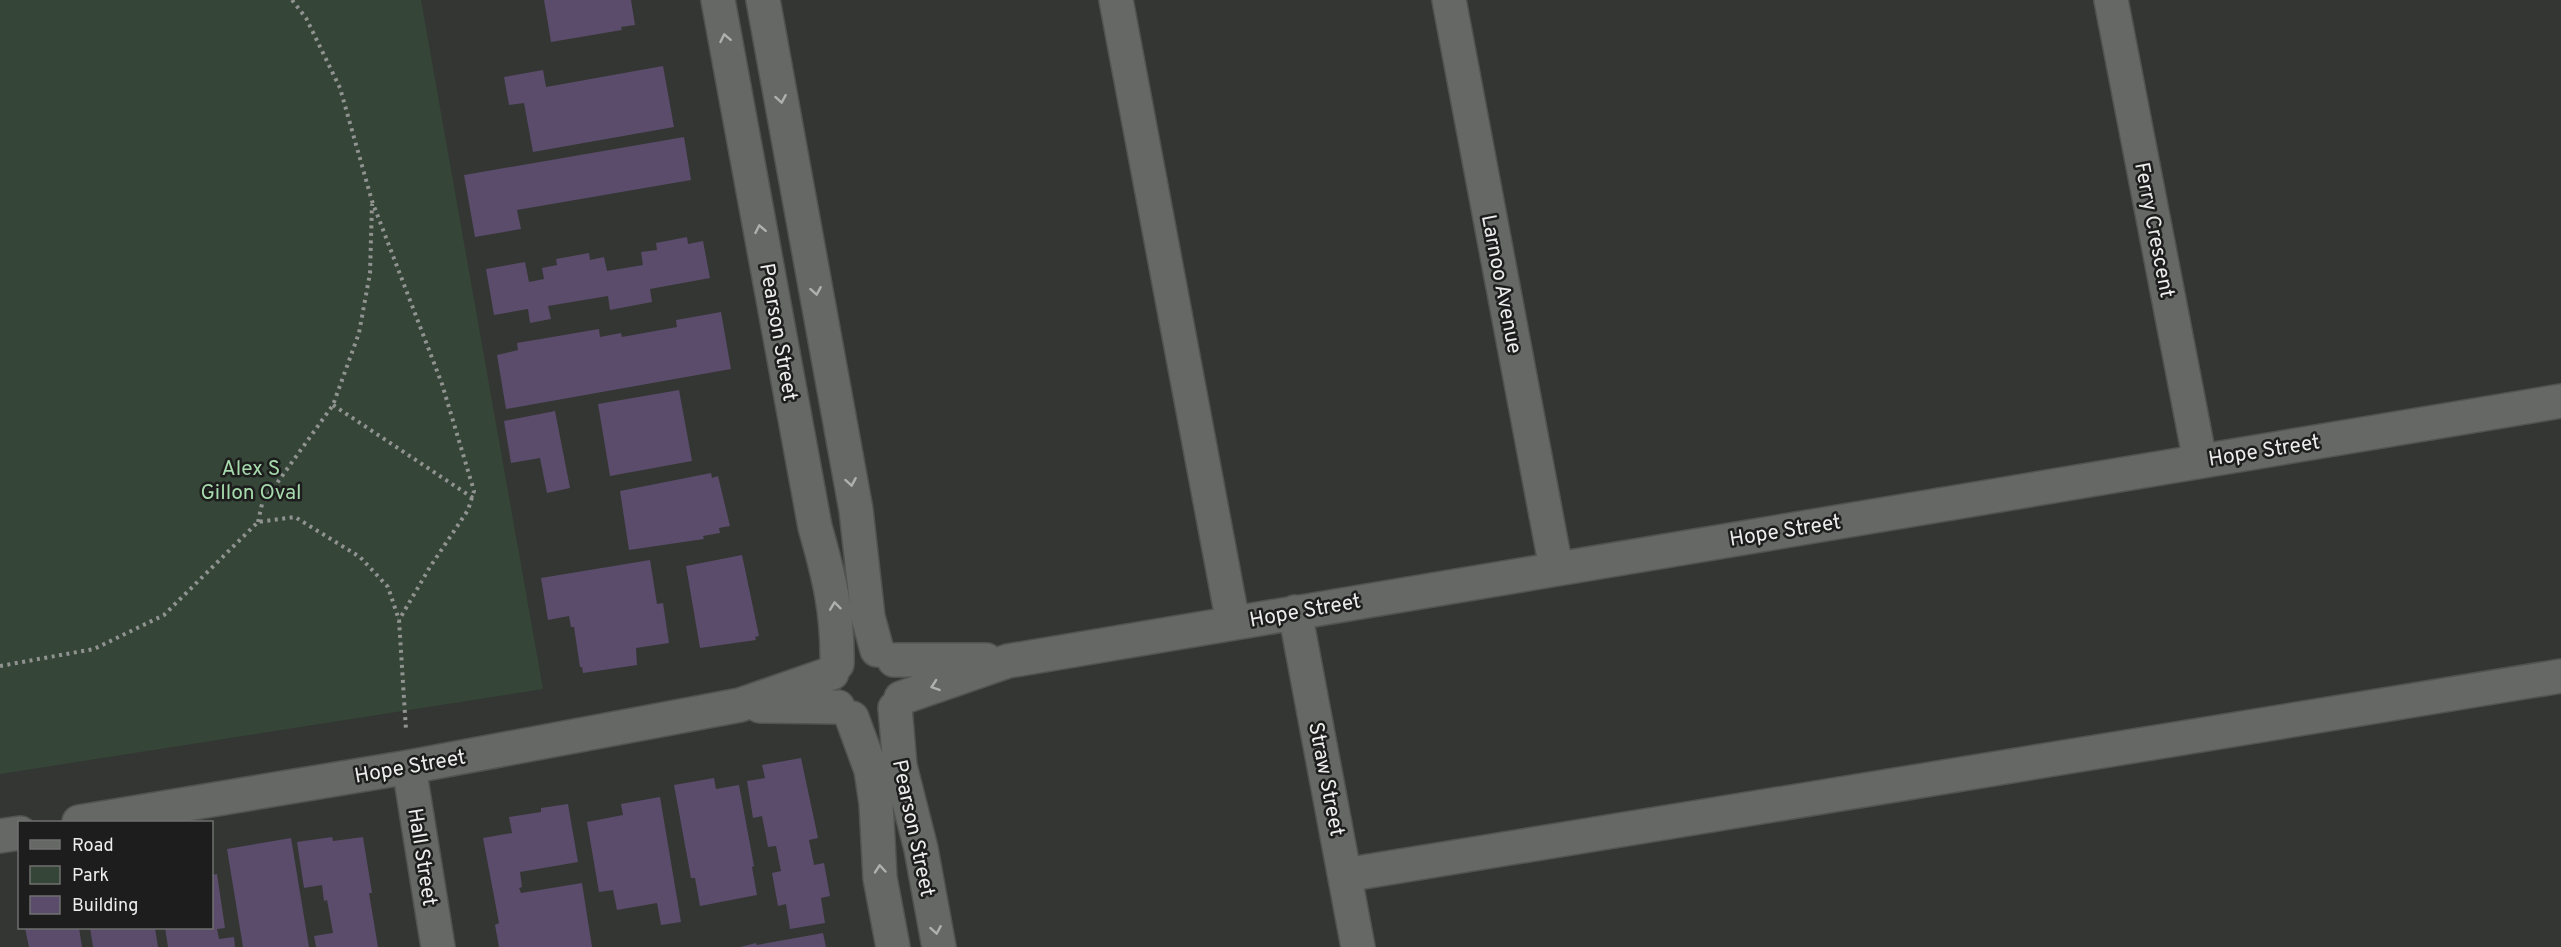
<svg xmlns="http://www.w3.org/2000/svg" width="2561" height="947" font-family="Overpass,sans-serif">
<rect width="100%" height="100%" fill="#333633"/>
<path fill="#354537" d="M0 0H421L543 689 0 774Z"/>
<path fill="#5b4c6b" d="M544 0H631L635 25 621 27 622 30 551 42Z
M663 66 674 127 533 152 524 103 509 105 504 77 543 70 546 87Z
M684 137 691 180 517 210 521 229 475 237 464 175Z
M687 237 688 244 703 241 710 278 650 289 652 302 610 310 608 296 548 306 551 319 530 323 528 309 494 315 486 269 525 262 529 282 544 279 542 268 557 265 556 259 589 253 590 260 604 257 607 271 643 265 641 252 657 250 656 243Z
M721 312 731 369 506 409 497 355 518 350 517 343 599 329 600 337 621 333 622 337 677 327 676 320Z
M679 390 692 461 610 476 598 404Z
M555 411 570 488 547 493 540 458 511 463 504 421Z
M711 473 712 478 718 476 730 526 719 528 720 533 703 536 704 539 629 550 620 491Z
M742 555 759 636 755 637 756 640 700 648 686 566Z
M650 560 657 604 663 603 669 643 636 648 637 665 583 673 582 667H580L574 627H571L569 616 548 620 541 578Z
M801 758 818 838 809 840 814 865 824 863 830 896 821 898 825 923 790 929 786 904 778 906 772 873 781 871 776 846 768 847 762 816 753 818 747 781 765 778 762 765Z
M714 778 716 789 739 785 754 866 752 867 757 895 700 906 695 878H691L674 785Z
M660 797 681 922 661 925 657 903 617 910 613 890 599 892 587 822 623 815 621 804Z
M568 804 578 862 520 872 522 887 519 888 521 893 582 883 592 947H499L495 925 499 923 483 838 512 833 509 817 541 812V808Z
M332 837 333 841 363 837 372 893H369L378 947H316L314 936 333 933 327 900 324 901 322 885 304 888 297 842Z
M291 838 309 947H243L227 849Z
M217 874 225 928 217 929 219 939 234 937 235 947H168L165 928H212V875Z
M25 928H79L82 947H29Z
M90 928H155L158 947H93Z
M823 933 826 947H740L756 943 757 945Z"/>
<g fill="none" stroke-linecap="round" stroke-linejoin="round">
<g stroke="#515351" stroke-width="36">
<path id="minor" d="M718 0 815 527C829 576 838 612 837 664
M763 0 856 510 868 617 877 650
M1116 0 1233 623
M1449 0 1556 568
M2111 0 2200 461
M1295 612 1358 947
M894 660H986
M901 698 1008 661 2561 401
M760 706 838 707
M895 708 900 766 921 849 939 947
M852 718 871 770 876 803 880 878 893 947
M409 767 438 947
M79 822 409 767 740 705 832 673
M0 836 20 833
M1345 875 2561 676"/>
</g>
<path stroke="#919391" stroke-width="4" stroke-dasharray="3 4.5" stroke-linecap="butt" d="M292 0 306 18 340 88 372 201 442 384 474 491 468 510 430 567 399 620
M333 405 473 498
M258 522 262 504 333 405 359 333 370 273 372 204
M0 666 94 649 164 615 258 522 295 517 360 557 388 587 399 620 406 730"/>
<use href="#minor" stroke="#656865" stroke-width="33"/>
</g>
<defs><path id="oneway-chevron" d="M-2-3.5L2.5 0L-2 3.5" fill="none" stroke-width="1.6" stroke-linecap="round" stroke-linejoin="round" transform="scale(1.5)"/></defs>
<g stroke="#afb1af">
<use href="#oneway-chevron" transform="translate(725 38) rotate(-101)"/>
<use href="#oneway-chevron" transform="translate(781 99) rotate(80)"/>
<use href="#oneway-chevron" transform="translate(760 229) rotate(-101)"/>
<use href="#oneway-chevron" transform="translate(816 291) rotate(80)"/>
<use href="#oneway-chevron" transform="translate(851 482) rotate(80)"/>
<use href="#oneway-chevron" transform="translate(835 606) rotate(-97)"/>
<use href="#oneway-chevron" transform="translate(935 686) rotate(161)"/>
<use href="#oneway-chevron" transform="translate(880 869) rotate(-95)"/>
<use href="#oneway-chevron" transform="translate(936 930) rotate(80)"/>
</g>
<g text-anchor="middle" stroke-width="5" stroke-linejoin="round" paint-order="stroke">
<g font-size="21" fill="#ecedec" stroke="#1c1d1c">
<text transform="translate(2155 230) rotate(79)" y="7">Ferry Crescent</text>
<text transform="translate(1502 284) rotate(79)" y="7">Larnoo Avenue</text>
<text transform="translate(779 332) rotate(80)" y="7">Pearson Street</text>
<text transform="translate(2264 450) rotate(-9)" y="7">Hope Street</text>
<text transform="translate(1785 530) rotate(-9)" y="7">Hope Street</text>
<text transform="translate(1305 610) rotate(-10)" y="7">Hope Street</text>
<text transform="translate(410 766) rotate(-10)" y="7">Hope Street</text>
<text transform="translate(1327 779) rotate(79)" y="7">Straw Street</text>
<text transform="translate(914 828) rotate(78)" y="7">Pearson Street</text>
<text transform="translate(423 857) rotate(81)" y="7">Hall Street</text>
</g>
<g font-size="21" fill="#a6d9ac" stroke="#1c1d1c">
<text x="251" y="475">Alex S<tspan x="251" dy="24">Gillon Oval</tspan></text>
</g>
</g>
<rect x="18" y="821" width="195" height="108" fill="#1c1d1c" stroke="#6f706f" stroke-width="1.5"/>
<rect x="30" y="840" width="30" height="9" fill="#656865" stroke="#6f706f" stroke-width="1.5"/>
<text x="72" y="851" font-size="18" fill="#ecedec">Road</text>
<rect x="30" y="866" width="30" height="18" fill="#354537" stroke="#6f706f" stroke-width="1.5"/>
<text x="72" y="881" font-size="18" fill="#ecedec">Park</text>
<rect x="30" y="896" width="30" height="18" fill="#5b4c6b" stroke="#6f706f" stroke-width="1.5"/>
<text x="72" y="911" font-size="18" fill="#ecedec">Building</text>
</svg>
